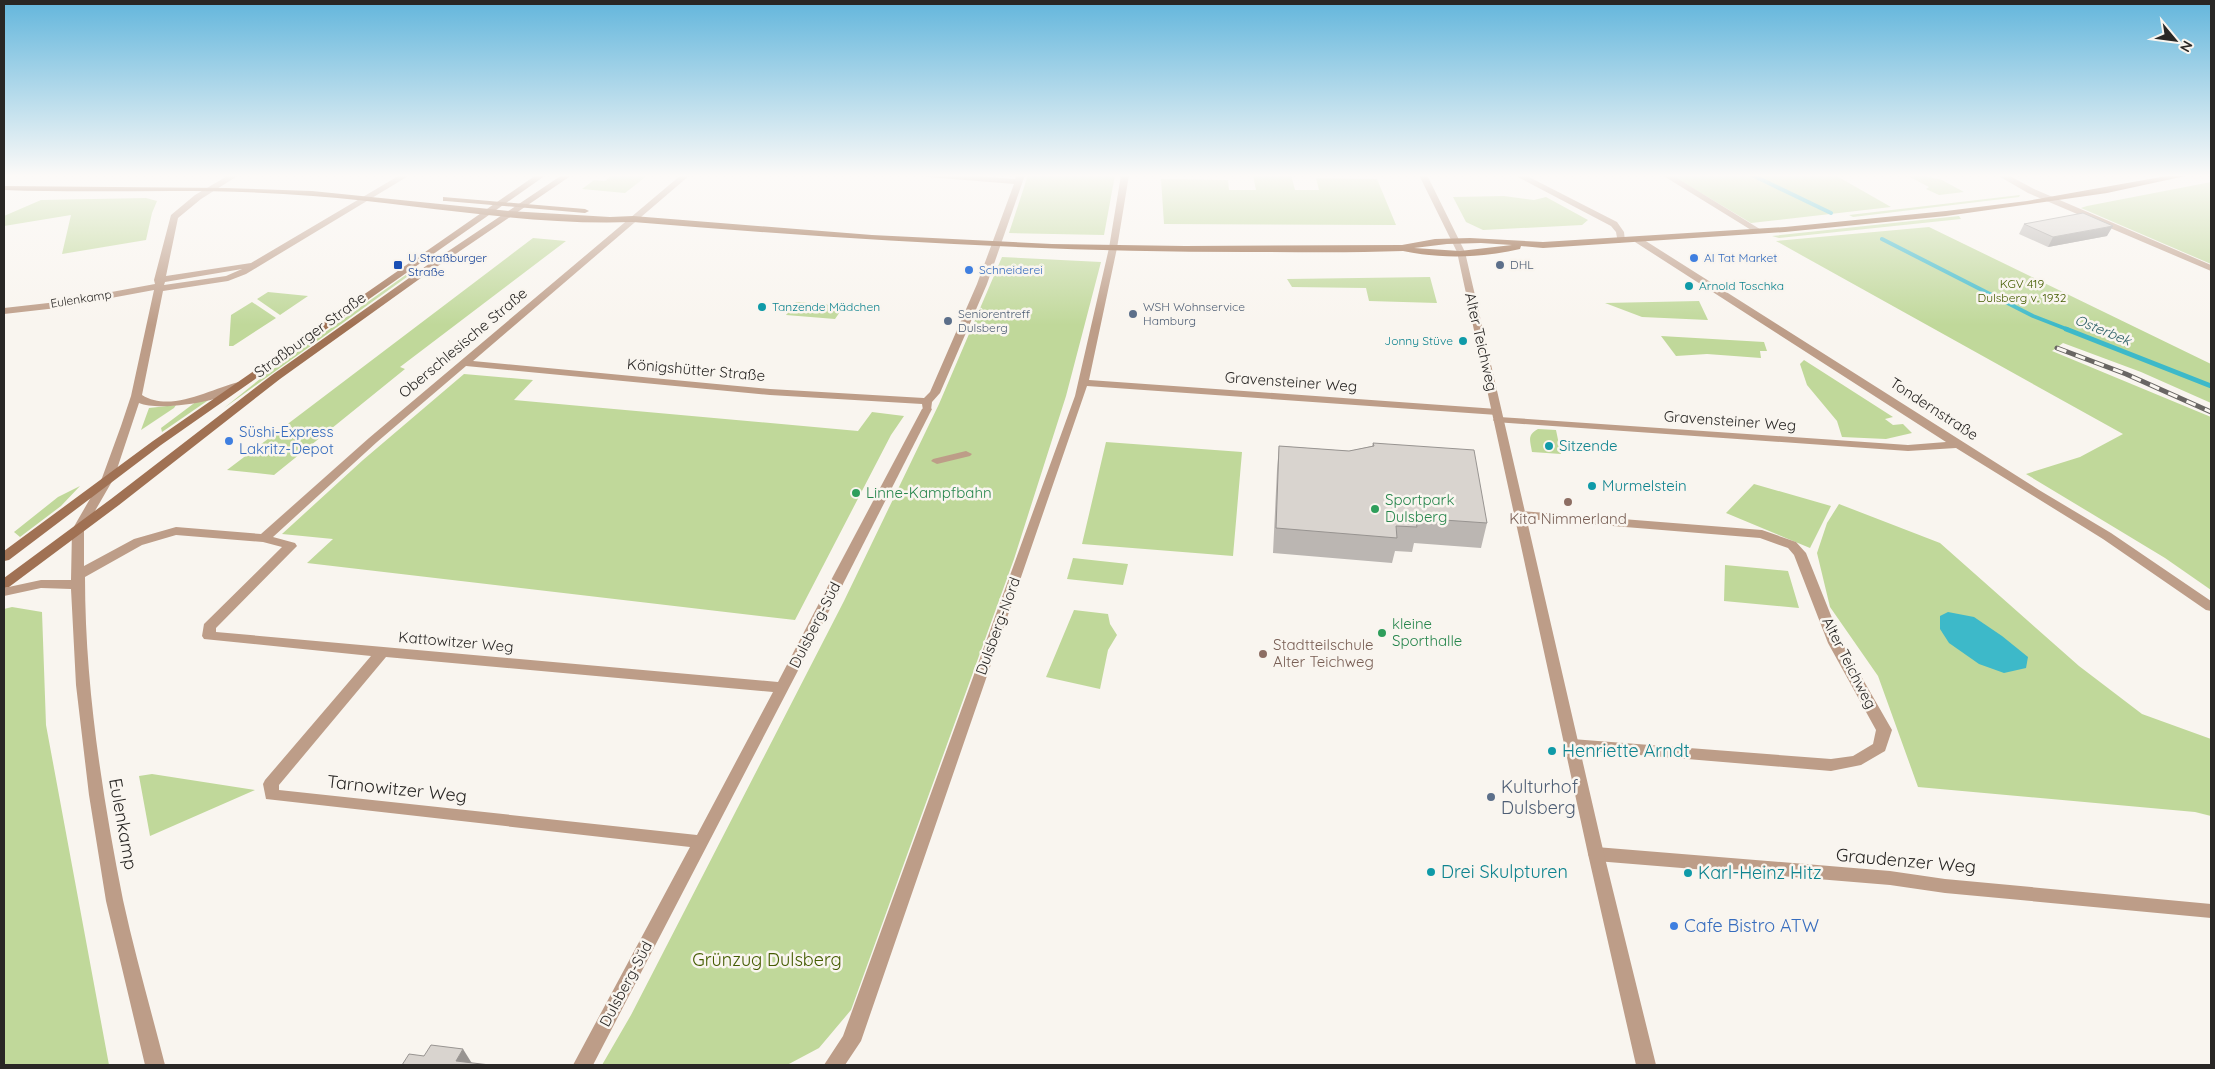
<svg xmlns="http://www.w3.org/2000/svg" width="2215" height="1069" font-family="Quicksand,sans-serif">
<rect width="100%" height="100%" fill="#f9f5ef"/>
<path fill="#c0d89a" d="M612 175H648L625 193 582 189 594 180 605 181Z
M1028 175H1115L1104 235 1009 233Z
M1253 175H1291L1295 190H1319L1316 178 1377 179 1396 225 1164 224 1161 179 1228 180 1229 190H1256Z
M1671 175H1835L1891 207 1751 223Z
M1920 175 1942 180 1964 192 1939 195 1926 189 1929 187 1908 176Z
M2211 182V264L2081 208 2087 206Z
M2020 195 2019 197 1853 217 1849 215Z
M1504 196 1534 200 1546 197 1588 220 1582 225 1483 230 1466 222 1453 197Z
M146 198 157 201 152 213 146 240 62 254 71 215 4 226V216L41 200Z
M1959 216 1961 219 1779 238 1772 236Z
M1929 227 2211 364V403L2141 372 2063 343 2052 351 2211 417V590L2165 558 2026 474 2080 457 2123 434 1776 241Z
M533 238 566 241 400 367 405 369 274 475 227 470Z
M1002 257 1101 262 1066 396 1014 559 851 1010 819 1048 787 1065H602L631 1015 844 601 939 404Z
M414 269H418L224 408 265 375Z
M1430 277 1437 303 1369 301 1366 288 1292 287 1287 279Z
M268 292 308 296 280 315 257 299Z
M1699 301 1708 320 1642 317 1605 303Z
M252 302 276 318 233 346H229L231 315Z
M796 302 844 306 835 319 786 315Z
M1661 336 1764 342 1767 351H1760L1761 358 1707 354 1676 356Z
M1804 360 1893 417 1885 419 1893 425 1903 424 1912 433 1886 439 1842 437 1837 421 1807 385 1800 364Z
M464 374 533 380 514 400 858 431 872 412 904 416 891 435 795 620 307 563 333 539 282 534 363 460Z
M210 399 162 432 161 428 197 401Z
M176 405 174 408 141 430 149 408Z
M1538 429 1556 430 1561 454 1532 452C1530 440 1527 435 1538 429Z
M1106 442 1242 452 1233 556 1082 544Z
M1754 484 1831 506 1810 548 1726 513Z
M80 486 61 506 20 537 14 532 58 497Z
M1839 504 1940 543 2079 666 2142 714 2211 739V816L2195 812 1918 787 1878 676 1830 607 1817 553 1827 523Z
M1073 558 1128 564 1123 585 1067 579Z
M1725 565 1788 571 1799 608 1724 601Z
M12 607 42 612 46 725 109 1065H4V609Z
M1074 610 1108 614 1110 624 1117 635 1108 650 1100 689 1046 677Z
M152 774 255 790 150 836 139 776Z"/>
<path fill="#3db9c9" d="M1948 612 1974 617 2002 636 2028 657 2026 668 2004 673 1979 664 1949 643 1940 629V616Z"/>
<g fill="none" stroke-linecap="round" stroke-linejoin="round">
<path stroke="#3db9c9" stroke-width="4" d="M1752 175 1831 213
M1882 239 2033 316 2069 330"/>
<path stroke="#3db9c9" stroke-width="5" d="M2066 329 2211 386"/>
<path fill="#bd9d88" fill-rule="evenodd" d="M927 406 932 409 843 584 841 587H831L829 584 922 409Z"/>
<path fill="#bd9d88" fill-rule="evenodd" d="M229 175H239L201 199 178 218 166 276 251 263 400 175H410L246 274 228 281 163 291 142 395C171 413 210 389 239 382L244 385C229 401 160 412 139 403L114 478 84 530V566L134 539 176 527 261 534 369 438 681 175H690L473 361 770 389 924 398 930 392 977 284 1014 184 928 177 924 175H963L1015 179 1017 175H1025L987 284 940 393 932 402 931 410H923L922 404 770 395 466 366 377 442 273 537 295 543 297 546 216 628V632L778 682 829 584 831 581H841L843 584 593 1065H573L690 847 266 799 263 784 265 780 371 656 204 639 202 636 204 624 282 547 263 542 176 535 142 545 85 577C85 685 102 794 123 900 135 955 151 1010 165 1065H145L106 901 89 795 76 685 71 589 41 588 4 596V588L41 580H71L72 530 102 478 121 426 131 396 154 290 57 308 4 314V308L57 302 155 284 154 280 171 215 195 195ZM242 269 226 276 164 285 165 282ZM386 657 773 692 697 835 279 790V785Z
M1121 175H1129L1117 248 1089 380 1497 409 1502 412 1497 415 1087 386 861 1041 845 1065H824L843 1036 1075 396 1109 248Z
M1514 175H1525L1617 222 1624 232 1625 241 1618 243 1616 232 1611 226Z
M1662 175H1672L1763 231 1756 233Z
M1997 175H2008L2034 189 2211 265V271L2028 193Z
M1635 238H1641L2039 490 2111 533 2211 601V611L2206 610 2103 539 1956 448 1908 451 1495 422 1493 420 1495 418 1499 417 1908 445 1946 442 1635 242Z
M966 451 972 454 970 456 937 464 931 461 933 459Z
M1520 511 1762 530 1796 542 1806 553 1842 643 1892 730 1885 751 1861 765 1831 771 1567 749 1564 745 1567 741 1572 739 1831 759 1853 756 1873 744 1876 730 1828 643 1794 555 1788 548 1760 538 1516 518 1514 515 1516 512Z
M1596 847 1890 871 1945 879 2211 904V918L1945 893 1890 885 1596 861 1590 859 1588 854 1590 849Z"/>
<path fill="#bd9d88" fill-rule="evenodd" d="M1419 175H1427L1465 252 1604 854 1656 1065H1636L1588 854 1457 252Z"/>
<path fill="#a07153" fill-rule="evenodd" d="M536 175H546L161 445 9 560 4 561V551L153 441Z
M562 175H572L432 270 280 379 119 505 9 587 4 588V578L111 499 272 375 426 266Z"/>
<path fill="#89522b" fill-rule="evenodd" d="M2172 175H2190L2107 193 1946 216 1785 232 1543 248 1521 246 1520 249C1482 258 1441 259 1403 251 1351 253 1299 252 1248 252 1042 252 838 239 633 222 527 226 419 204 313 196 211 187 107 194 4 190V186L226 188 312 191 509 211 610 217 633 216 872 235 1052 244 1185 246 1402 245 1435 239 1470 238 1543 242 1785 227 1946 211 2027 201ZM1481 243 1512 245 1460 251 1414 248 1447 244Z
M443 197 585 209 589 211 585 213 446 201H443Z"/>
<g stroke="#696663" stroke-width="5">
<path id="rail" d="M2057 348 2126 374 2211 412"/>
</g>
<use href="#rail" stroke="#f9f5ef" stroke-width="3" stroke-dasharray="10" stroke-linecap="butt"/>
</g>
<path fill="#bbb6b2" d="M2024 224 2107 236 2048 247 2019 234Z
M1373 443 1487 523 1481 548 1414 543 1412 552 1395 551 1392 563 1273 553 1277 470 1279 446 1349 451 1372 446Z"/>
<path fill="#989491" d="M2113 226 2107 236 2048 247 2053 237Z
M463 1049 473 1065 456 1061Z"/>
<path fill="#d9d4cf" stroke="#989491" d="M2083 213 2113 226 2053 237 2024 224Z
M1373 443 1474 450 1487 523 1415 518 1417 527 1396 526 1397 538 1276 528 1279 446 1349 451 1374 446Z
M431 1045 463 1049 456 1061 490 1065H402L409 1054 424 1056Z"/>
<linearGradient id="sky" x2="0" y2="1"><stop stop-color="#63b6dc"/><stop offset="0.54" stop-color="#fcfaf8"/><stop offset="1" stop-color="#fcfaf8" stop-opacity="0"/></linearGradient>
<rect width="2215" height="325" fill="url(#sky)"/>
<g fill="#3f7fe0" stroke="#f9f5ef" stroke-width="2">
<circle cx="1694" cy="258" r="5"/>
<circle cx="969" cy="270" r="5"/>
<circle cx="229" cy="441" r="5"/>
<circle cx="1674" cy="926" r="5"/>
</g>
<rect fill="#1a4fb4" stroke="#f9f5ef" stroke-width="2" x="393" y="260" width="10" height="10" rx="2.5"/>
<g fill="#5c6f8a" stroke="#f9f5ef" stroke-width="2">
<circle cx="1500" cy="265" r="5"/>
<circle cx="1133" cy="314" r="5"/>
<circle cx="948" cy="321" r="5"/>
<circle cx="1491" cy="797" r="5"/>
</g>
<g fill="#0f9aa8" stroke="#f9f5ef" stroke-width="2">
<circle cx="1689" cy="286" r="5"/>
<circle cx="762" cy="307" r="5"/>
<circle cx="1463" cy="341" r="5"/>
<circle cx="1549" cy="446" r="5"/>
<circle cx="1592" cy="486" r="5"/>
<circle cx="1552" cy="751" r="5"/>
<circle cx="1431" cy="872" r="5"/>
<circle cx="1688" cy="873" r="5"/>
</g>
<g fill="#2e9e5b" stroke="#f9f5ef" stroke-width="2">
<circle cx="856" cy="493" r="5"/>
<circle cx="1375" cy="509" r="5"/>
<circle cx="1382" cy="633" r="5"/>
</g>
<g fill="#8d6e63" stroke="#f9f5ef" stroke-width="2">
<circle cx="1568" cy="502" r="5"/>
<circle cx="1263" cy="654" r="5"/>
</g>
<g text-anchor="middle" stroke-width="5" stroke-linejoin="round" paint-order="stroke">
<g font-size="12" fill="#164399" stroke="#f9f5ef" text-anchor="start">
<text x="408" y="262">U Straßburger<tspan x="408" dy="14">Straße</tspan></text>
</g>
<g font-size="12" fill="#366cbe" stroke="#f9f5ef" text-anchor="start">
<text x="1704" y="262">Al Tat Market</text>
<text x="979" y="274">Schneiderei</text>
</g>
<g font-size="12" fill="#4e5e75" stroke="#f9f5ef" text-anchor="start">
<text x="1510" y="269">DHL</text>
<text x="1143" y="311">WSH Wohnservice<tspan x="1143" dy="14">Hamburg</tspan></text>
<text x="958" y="318">Seniorentreff<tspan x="958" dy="14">Dulsberg</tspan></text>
</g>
<g font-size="12" fill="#445c01" stroke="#f9f5ef">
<text x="2022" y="288">KGV 419<tspan x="2022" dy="14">Dulsberg v. 1932</tspan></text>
</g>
<g font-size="12" fill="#0d838f" stroke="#f9f5ef" text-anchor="start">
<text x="1699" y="290">Arnold Toschka</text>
<text x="772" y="311">Tanzende Mädchen</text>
<text x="1453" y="345" text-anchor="end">Jonny Stüve</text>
</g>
<g font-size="12" fill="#292725" stroke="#f9f5ef">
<text transform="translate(81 299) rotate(-9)" y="4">Eulenkamp</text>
</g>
<g font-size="14" font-style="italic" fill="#2d6067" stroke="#f9f5ef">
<text transform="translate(2103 330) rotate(22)" y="5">Osterbek</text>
</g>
<g font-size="15" fill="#292725" stroke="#f9f5ef">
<text transform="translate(310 335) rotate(-36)" y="5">Straßburger Straße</text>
<text transform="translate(1481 342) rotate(77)" y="5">Alter Teichweg</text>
<text transform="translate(463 343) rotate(-40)" y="5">Oberschlesische Straße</text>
<text transform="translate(696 370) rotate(5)" y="5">Königshütter Straße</text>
<text transform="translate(1291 382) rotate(4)" y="5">Gravensteiner Weg</text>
<text transform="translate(1934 409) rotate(33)" y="5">Tondernstraße</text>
<text transform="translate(1730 421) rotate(4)" y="5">Gravensteiner Weg</text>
<text transform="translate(815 625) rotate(-63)" y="5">Dulsberg-Süd</text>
<text transform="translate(998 626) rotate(-70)" y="5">Dulsberg-Nord</text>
<text transform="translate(456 642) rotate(5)" y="5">Kattowitzer Weg</text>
<text transform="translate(1849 663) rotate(63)" y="5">Alter Teichweg</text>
<text transform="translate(626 984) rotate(-62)" y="5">Dulsberg-Süd</text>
</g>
<g font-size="15" fill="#366cbe" stroke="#f9f5ef" text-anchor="start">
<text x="239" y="437">Süshi-Express<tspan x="239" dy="17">Lakritz-Depot</tspan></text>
</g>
<g font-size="15" fill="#0d838f" stroke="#f9f5ef" text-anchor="start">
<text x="1559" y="451">Sitzende</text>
<text x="1602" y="491">Murmelstein</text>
</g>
<g font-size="15" fill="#27864d" stroke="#f9f5ef" text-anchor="start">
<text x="866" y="498">Linne-Kampfbahn</text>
<text x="1385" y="505">Sportpark<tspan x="1385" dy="17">Dulsberg</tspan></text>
<text x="1392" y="629">kleine<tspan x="1392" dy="17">Sporthalle</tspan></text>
</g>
<g font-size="15" fill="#785e54" stroke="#f9f5ef">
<text x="1568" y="524">Kita Nimmerland</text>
<text x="1273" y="650" text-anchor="start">Stadtteilschule<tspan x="1273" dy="17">Alter Teichweg</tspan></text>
</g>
<g font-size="18" fill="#0d838f" stroke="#f9f5ef" text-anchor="start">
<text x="1562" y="757">Henriette Arndt</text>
<text x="1441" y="878">Drei Skulpturen</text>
<text x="1698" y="879">Karl-Heinz Hitz</text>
</g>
<g font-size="18" fill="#4e5e75" stroke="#f9f5ef" text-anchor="start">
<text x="1501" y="793">Kulturhof<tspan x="1501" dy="21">Dulsberg</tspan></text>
</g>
<g font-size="18" fill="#292725" stroke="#f9f5ef">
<text transform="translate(397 789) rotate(6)" y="6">Tarnowitzer Weg</text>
<text transform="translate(123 824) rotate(80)" y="6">Eulenkamp</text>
<text transform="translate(1906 861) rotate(5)" y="6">Graudenzer Weg</text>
</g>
<g font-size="18" fill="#366cbe" stroke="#f9f5ef" text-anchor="start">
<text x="1684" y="932">Cafe Bistro ATW</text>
</g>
<g font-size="18" fill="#445c01" stroke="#f9f5ef">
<text x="767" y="966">Grünzug Dulsberg</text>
</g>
</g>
<rect width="2215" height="1069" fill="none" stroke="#292725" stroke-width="10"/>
<g transform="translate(2175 40) rotate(119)" stroke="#f9f5ef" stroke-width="4" paint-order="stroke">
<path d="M0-4L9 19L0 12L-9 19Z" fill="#292725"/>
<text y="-8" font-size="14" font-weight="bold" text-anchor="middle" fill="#292725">N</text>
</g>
</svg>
